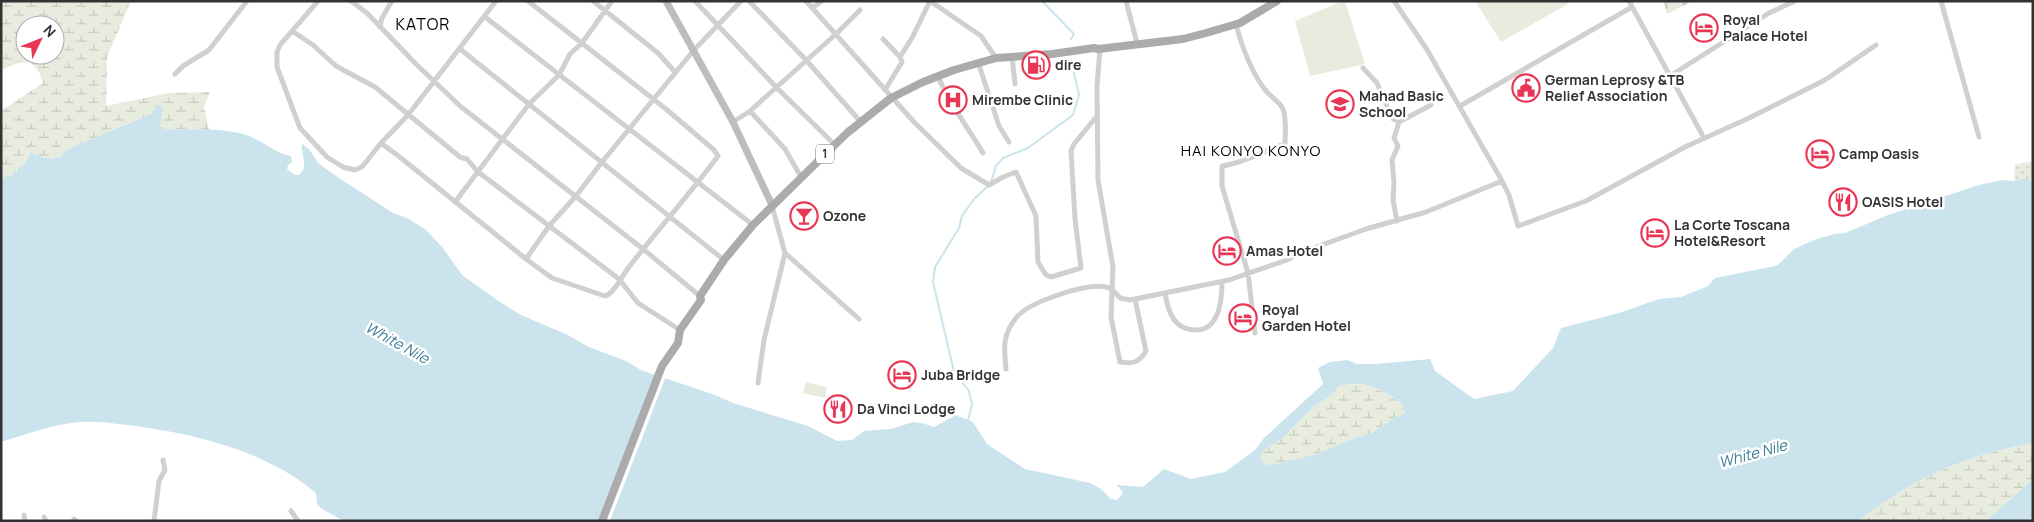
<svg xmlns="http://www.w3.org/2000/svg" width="2034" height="522" font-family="Manrope,sans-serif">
<defs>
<pattern id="grass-dots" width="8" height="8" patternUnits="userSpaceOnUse" patternTransform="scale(1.25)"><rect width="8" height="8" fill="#e7ecde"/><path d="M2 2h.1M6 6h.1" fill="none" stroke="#c7cbbf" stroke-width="1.8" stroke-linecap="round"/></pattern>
<pattern id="wetland-marsh" width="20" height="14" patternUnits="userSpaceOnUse" patternTransform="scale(1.25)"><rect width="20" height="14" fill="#e7ecde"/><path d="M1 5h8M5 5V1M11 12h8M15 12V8" fill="none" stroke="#c7cbbf"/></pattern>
<pattern id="cemetery-stones" width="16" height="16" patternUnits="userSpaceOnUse" patternTransform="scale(1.25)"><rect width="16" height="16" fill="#e7ecde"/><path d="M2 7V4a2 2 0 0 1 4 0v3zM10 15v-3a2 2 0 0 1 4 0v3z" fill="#c7cbbf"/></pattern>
</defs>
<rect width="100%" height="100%" fill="#fff"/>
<path fill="url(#grass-dots)" d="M2033 161V182L2027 178 2014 181 2015 165Z"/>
<path fill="url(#wetland-marsh)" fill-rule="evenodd" d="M1 1H131L107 57 106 106 169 93 210 92 204 107 209 130 165 129 160 125 162 107H155L151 114 75 146 65 151 61 157C49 160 42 158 31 152 22 169 19 172 1 180V111L43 83 39 72 30 62 18 63 1 70ZM25 25H55V55H25Z
M1341 385C1350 385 1361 383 1369 386 1380 390 1404 400 1405 413L1396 417 1370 434 1355 438 1314 455 1272 465 1266 464 1260 458 1263 452 1283 438 1314 406 1326 399Z
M2033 443V479L1986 521H1858C1916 477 1961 457 2033 443Z"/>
<path fill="url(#cemetery-stones)" d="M1693 1 1667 14 1664 2 1665 1Z"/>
<path fill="#e7ecde" d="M1343 1H1345L1365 64 1310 76 1295 21Z
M1475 1H1567L1568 4 1501 42Z
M806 382 827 387 825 398 803 393Z"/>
<path fill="#cbe3ec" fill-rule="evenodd" d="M157 105H160L163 109 160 125 165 129C190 130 218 127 243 134 260 138 273 153 291 156L292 162 288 165 287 169 295 175H299C309 167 301 156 302 144L309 149 318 163 336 176 393 213 409 219 426 230 443 248 462 275 500 302 521 315 566 334 589 347 626 361 641 370 715 395 733 403 808 426 837 441 852 440 864 431 891 429 913 422 922 423 934 427 956 415 973 422 987 444 1025 469 1090 483 1101 489 1111 499 1117 500 1123 493 1117 485 1143 487 1164 469 1191 479 1225 472 1255 450 1264 438 1323 384 1318 368 1330 362 1347 360 1357 364H1376L1430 359 1435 371 1474 399 1513 391 1553 348 1561 328 1619 313 1659 299 1681 297 1708 286 1715 278 1770 267 1778 265 1794 249 1814 240 1834 234 1845 233 1888 215 1979 185 2002 180 2014 181 2027 178 2033 182V443C1961 457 1916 477 1858 521H344L322 509 317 504 316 493C265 450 192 433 128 425 109 423 91 420 71 423 48 426 24 435 1 442V180C19 172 22 169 31 152 42 158 48 160 61 157L65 151 75 146 151 114ZM1341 385C1350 385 1361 383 1369 386 1380 390 1405 400 1405 413L1396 417 1370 434 1355 438 1314 455 1272 465 1266 464 1260 458 1263 452 1283 438 1314 406 1326 399Z
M2033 479V521H1986Z"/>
<path fill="#fff" d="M657 372 666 376 610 521H599Z"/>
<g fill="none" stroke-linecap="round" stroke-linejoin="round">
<path stroke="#cbe3ec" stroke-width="2" d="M1042 1 1074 34 1071 39
M991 182 996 166 1003 158 1028 148 1073 115 1079 95 1071 60
M968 420 972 405 969 391 954 372 933 282 935 267 959 228 962 216 974 199 988 186"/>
<path stroke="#d0d0d0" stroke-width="5" d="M318 1 280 45 277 52V67L300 128 327 157 343 167 355 170 362 167 381 143 408 115 496 1
M351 1 367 13 416 64 460 106 643 249 700 296
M593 1 658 53 675 72
M695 1 776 87 835 145
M749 1 806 60 860 121
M806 1 914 122 961 168 989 185 1003 177 1016 172 1036 216 1038 262 1046 275 1051 277 1081 268 1075 219 1071 151 1074 144 1097 116
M930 1 981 36 996 58
M1126 1 1137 43
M1394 1 1426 48 1502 181 1509 195 1518 226 1586 201 1685 147 1749 118 1825 80 1876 45
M1629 1 1704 138
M1941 1 1979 137
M812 8 822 1
M485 17 753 225
M1236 24C1241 45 1253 76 1267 92 1272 98 1280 102 1283 109 1287 121 1285 132 1285 144 1263 151 1244 163 1222 166V186L1248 273 1255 333
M380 27 382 18 392 1
M292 31 313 45 336 66 375 87 460 157 467 159 477 171 619 279 638 303 680 330
M883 39 900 57
M460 49 724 260
M1100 49 1097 86 1098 180 1113 267 1111 317 1120 362C1132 364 1139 363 1146 351L1135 299
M1012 56 1015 84
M978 62 999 126 1009 142
M1363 68 1377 83 1392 118 1399 122
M175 74 183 66 209 50 247 1
M938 76C949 104 968 127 983 153
M1670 76 1769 13 1795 1
M885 90 902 62 900 57 912 38 930 1
M1460 106 1632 7
M750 111 785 149 801 177
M733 122 750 111 836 34 860 10
M381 143 401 158 526 259 552 278 605 296C614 294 623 274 629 267 658 229 690 194 718 156L714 150 666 109 528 1
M455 202 529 104 559 75 570 54 582 43 612 1
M1397 221 1393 200 1394 182 1392 160 1398 146 1394 138 1399 122 1431 105
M785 253 859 319
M526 259 549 226 576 196 602 162 694 50 741 1
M1165 293C1168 312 1174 330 1196 330 1201 330 1206 329 1210 325 1220 316 1222 295 1222 282
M1006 369C1004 349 1002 335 1016 318 1028 302 1086 283 1106 287 1112 288 1116 293 1120 298L1130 300 1229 280 1287 260 1297 254 1366 229 1426 212 1502 181
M758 383 764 340 785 253 772 206
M291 511 298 521
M24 515 25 521
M44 517 46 521
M74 519 76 521
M154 521 159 481 165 470 163 460"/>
<path stroke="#bdbdbd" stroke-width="7" d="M666 1 733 122 772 205"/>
<path stroke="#ababab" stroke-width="8" d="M602 521 662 366 678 343 680 330 701 300 700 296 724 260 753 225 847 133 891 98 923 82 954 70 996 58 1052 54 1094 48 1098 49 1183 39 1206 33 1240 23 1277 1"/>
</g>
<defs>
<g id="hotel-ring" transform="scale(1.4375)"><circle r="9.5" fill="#fff" stroke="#e83654" stroke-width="1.5"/><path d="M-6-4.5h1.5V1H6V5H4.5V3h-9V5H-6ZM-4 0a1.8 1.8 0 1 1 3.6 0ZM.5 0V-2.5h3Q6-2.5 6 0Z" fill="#e83654"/></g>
<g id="fuel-ring" transform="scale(1.4375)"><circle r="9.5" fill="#fff" stroke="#e83654" stroke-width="1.5"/><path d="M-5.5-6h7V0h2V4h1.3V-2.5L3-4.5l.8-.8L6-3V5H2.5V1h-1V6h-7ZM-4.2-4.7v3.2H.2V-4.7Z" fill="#e83654"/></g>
<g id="civic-ring" transform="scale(1.4375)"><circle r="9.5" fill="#fff" stroke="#e83654" stroke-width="1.5"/><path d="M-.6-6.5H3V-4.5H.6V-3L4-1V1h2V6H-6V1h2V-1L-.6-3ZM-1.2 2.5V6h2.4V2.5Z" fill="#e83654"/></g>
<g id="hospital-ring" transform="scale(1.4375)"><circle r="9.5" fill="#fff" stroke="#e83654" stroke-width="1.5"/><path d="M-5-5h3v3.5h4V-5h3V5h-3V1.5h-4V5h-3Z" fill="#e83654"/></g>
<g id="school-ring" transform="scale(1.4375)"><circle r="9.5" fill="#fff" stroke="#e83654" stroke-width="1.5"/><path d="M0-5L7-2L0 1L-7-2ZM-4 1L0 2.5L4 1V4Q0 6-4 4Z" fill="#e83654"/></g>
<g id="restaurant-ring" transform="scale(1.4375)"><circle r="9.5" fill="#fff" stroke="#e83654" stroke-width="1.5"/><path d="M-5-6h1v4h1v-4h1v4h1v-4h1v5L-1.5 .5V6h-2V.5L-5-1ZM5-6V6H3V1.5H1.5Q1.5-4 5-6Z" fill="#e83654"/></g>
<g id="bar-ring" transform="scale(1.4375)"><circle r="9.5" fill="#fff" stroke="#e83654" stroke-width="1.5"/><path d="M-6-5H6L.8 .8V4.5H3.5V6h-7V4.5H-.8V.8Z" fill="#e83654"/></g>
</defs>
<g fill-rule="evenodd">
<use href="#hotel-ring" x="1704" y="28"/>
<use href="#fuel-ring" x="1036" y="65"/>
<use href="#civic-ring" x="1526" y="88"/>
<use href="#hospital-ring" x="953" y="100"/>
<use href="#school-ring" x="1340" y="104"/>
<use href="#hotel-ring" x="1820" y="154"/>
<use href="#restaurant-ring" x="1843" y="202"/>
<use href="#bar-ring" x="804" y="216"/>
<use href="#hotel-ring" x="1655" y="233"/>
<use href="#hotel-ring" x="1227" y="251"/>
<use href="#hotel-ring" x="1243" y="318"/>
<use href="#hotel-ring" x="902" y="375"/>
<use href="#restaurant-ring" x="838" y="409"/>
</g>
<g text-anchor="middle" stroke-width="5" stroke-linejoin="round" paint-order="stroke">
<rect fill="#fff" stroke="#707070" stroke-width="1" x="816" y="144.5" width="18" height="19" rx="4"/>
<g font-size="12" font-weight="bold" fill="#333">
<text x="825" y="158">1</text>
</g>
<g font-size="14" font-weight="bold" fill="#333" stroke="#fff" text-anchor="start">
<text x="1723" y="25">Royal<tspan x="1723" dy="16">Palace Hotel</tspan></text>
<text x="1055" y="70">dire</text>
<text x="1545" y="85">German Leprosy &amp;TB<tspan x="1545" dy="16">Relief Association</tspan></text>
<text x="1359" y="101">Mahad Basic<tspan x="1359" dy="16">School</tspan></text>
<text x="972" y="105">Mirembe Clinic</text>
<text x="1839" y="159">Camp Oasis</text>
<text x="1862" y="207">OASIS Hotel</text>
<text x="823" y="221">Ozone</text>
<text x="1674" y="230">La Corte Toscana<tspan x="1674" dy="16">Hotel&amp;Resort</tspan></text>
<text x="1246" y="256">Amas Hotel</text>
<text x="1262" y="315">Royal<tspan x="1262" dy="16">Garden Hotel</tspan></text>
<text x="921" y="380">Juba Bridge</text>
<text x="857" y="414">Da Vinci Lodge</text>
</g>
<g font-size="15" letter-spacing="1" fill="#000" stroke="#fff">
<text x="1251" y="156">HAI KONYO KONYO</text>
</g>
<g font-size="15" font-style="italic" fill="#3e7d97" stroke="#fff">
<text transform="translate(397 343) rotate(29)" y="5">White Nile</text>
<text transform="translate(1753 454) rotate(-15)" y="5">White Nile</text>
</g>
<g font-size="16" letter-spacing="1" fill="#000" stroke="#fff">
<text x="423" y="30">KATOR</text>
</g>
</g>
<rect width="2034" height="522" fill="none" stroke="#333333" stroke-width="5"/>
<g transform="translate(40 40) rotate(47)"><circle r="24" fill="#ffffff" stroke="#adadad"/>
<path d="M0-4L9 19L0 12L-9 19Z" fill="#e83654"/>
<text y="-8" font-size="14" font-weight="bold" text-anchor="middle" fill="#333333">N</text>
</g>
</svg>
